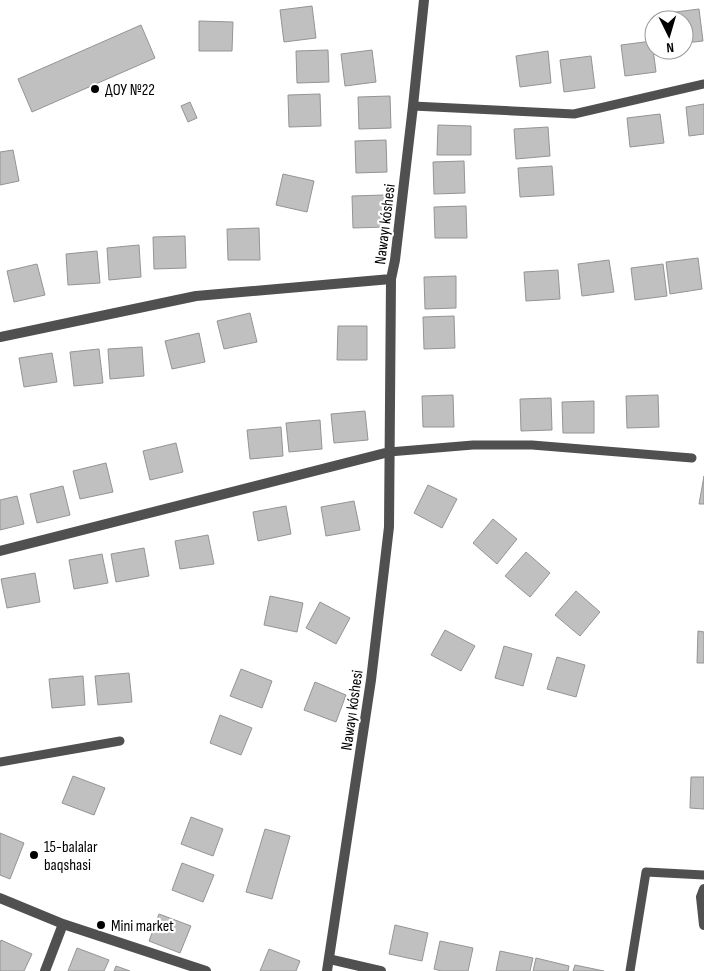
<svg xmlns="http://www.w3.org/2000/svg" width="704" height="971" font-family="'Sofia Sans Condensed',sans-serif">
<rect width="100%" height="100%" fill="#fff"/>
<path fill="#c0c0c0" stroke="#949494" d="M312 6 316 38 284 42 280 10Z
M699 9 703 41 684 43V20H669L668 13Z
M199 21 233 22 232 51H199Z
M141 25 155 58 32 112 18 79Z
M652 41 656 72 625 76 621 45Z
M328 50 329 82 297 83 296 51Z
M372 50 376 82 345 86 341 54Z
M548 51 551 83 520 87 516 56Z
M591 56 595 88 564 92 560 60Z
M320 94 321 126 289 127 288 95Z
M390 96 391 128 359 129 358 97Z
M190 102 197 118 188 122 181 106Z
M704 104V134L689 136 686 107Z
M660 114 664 143 630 147 627 118Z
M438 125 471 126V155H437Z
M548 127 550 156 516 159 514 129Z
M386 140 387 172 356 173 355 141Z
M13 150 19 181 0 185V152Z
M464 161 465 193 434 194 433 162Z
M552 166 554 195 520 197 518 168Z
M283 174 314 181 307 212 276 205Z
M384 195 385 227 353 228 352 196Z
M466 206 467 238H435L434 207Z
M259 228 260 260H228L227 229Z
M185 236 186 268 154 269 153 237Z
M139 245 141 277 109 280 107 248Z
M97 251 100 283 68 285 66 254Z
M698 258 702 289 670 294 666 262Z
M609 260 614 292 582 296 578 264Z
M37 264 45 295 14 302 7 271Z
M663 264 667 296 635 300 631 268Z
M558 270 560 299 526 301 524 272Z
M456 276V308L425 309 424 277Z
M250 313 257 342 224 349 217 321Z
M454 316 455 348 424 349 423 317Z
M338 326H367V360H337Z
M199 333 205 362 172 369 165 341Z
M142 347 144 376 110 379 108 349Z
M99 349 103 383 74 386 70 352Z
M52 353 57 382 24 387 19 358Z
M453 395 454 427H423L422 396Z
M658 395 659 427 627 428 626 396Z
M551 398 552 430 521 431 520 399Z
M594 401V433H563L562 402Z
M365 411 368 440 334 443 331 414Z
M320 420 322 449 289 452 286 423Z
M281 427 283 456 250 459 247 430Z
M176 443 183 472 150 480 143 451Z
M106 463 113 492 80 499 73 471Z
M704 476V504H699Z
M428 485 457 499 442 528 414 513Z
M63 486 70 515 37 523 30 494Z
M17 496 24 524 0 530V500Z
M354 501 360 530 326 536 321 507Z
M286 506 291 534 258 541 253 512Z
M493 519 517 539 497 564 473 543Z
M208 535 214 564 180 569 175 541Z
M144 548 149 576 116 582 111 554Z
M526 552 550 573 530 597 505 576Z
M102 554 108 583 74 589 69 560Z
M35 573 40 602 7 608 1 579Z
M576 591 600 612 580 636 555 615Z
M270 596 303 603 297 632 264 625Z
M320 602 350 618 336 644 306 628Z
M445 630 475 646 461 671 431 655Z
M698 631 704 632V663H697Z
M504 646 532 654 523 686 495 678Z
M557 657 585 665 576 697 547 689Z
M241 669 272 681 262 708 230 696Z
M129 673 132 702 98 705 95 676Z
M83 676 85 705 52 708 49 679Z
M315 682 346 695 336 722 304 710Z
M220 715 252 728 241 755 210 743Z
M73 776 105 788 94 815 62 803Z
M691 777H704V809L690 808Z
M191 817 223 829 213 856 181 844Z
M265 829 290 836 272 899 246 892Z
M0 833 24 843 10 879 0 875Z
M182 863 214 875 203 902 172 890Z
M159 914 191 926 180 953 149 941Z
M395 925 428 933 422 961 389 954Z
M1 940 32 954 24 971H0V943Z
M440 941 473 948 468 971H441L434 969Z
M77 948 109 960 104 971H68Z
M269 949 300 961 296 971H260Z
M500 951 533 958 530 971H496Z
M536 958 569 966 568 971H533Z
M575 965 604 971H573Z
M116 966 130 971H114Z"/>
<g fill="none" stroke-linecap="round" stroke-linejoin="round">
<path stroke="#505050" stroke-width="9" d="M413 106 574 114 704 84
M389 452 473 445H532L692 458
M0 762 120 741
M630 971 646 872 704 875"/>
<path stroke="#505050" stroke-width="10" d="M0 337 196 296 391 279
M0 551 389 452
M704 889 701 897 704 925
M0 898 63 924 206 971
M329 959 381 971
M45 971 63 924
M327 971 371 680 389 527 391 279 395 260 413 106 424 0"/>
</g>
<g fill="#000" stroke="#fff" stroke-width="2">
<circle cx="95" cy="89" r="5"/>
<circle cx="34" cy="855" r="5"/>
<circle cx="101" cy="925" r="5"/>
</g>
<g text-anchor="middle" stroke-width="4.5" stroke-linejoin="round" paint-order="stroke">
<g font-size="16" fill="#000" stroke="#fff" text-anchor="start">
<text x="105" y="95">ДОУ №22</text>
<text x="44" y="852">15-balalar<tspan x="44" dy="18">baqshasi</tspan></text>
<text x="111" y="931">Mini market</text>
</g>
<g font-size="16" fill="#000" stroke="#fff">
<text transform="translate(384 224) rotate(-83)" y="6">Nawayı kóshesi</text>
<text transform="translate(351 710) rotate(-82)" y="6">Nawayı kóshesi</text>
</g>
</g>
<g transform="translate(669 35) rotate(175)"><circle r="24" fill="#ffffff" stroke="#999999"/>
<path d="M0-4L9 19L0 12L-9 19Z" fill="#000000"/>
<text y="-8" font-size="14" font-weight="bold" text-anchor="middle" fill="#000000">N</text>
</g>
</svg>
